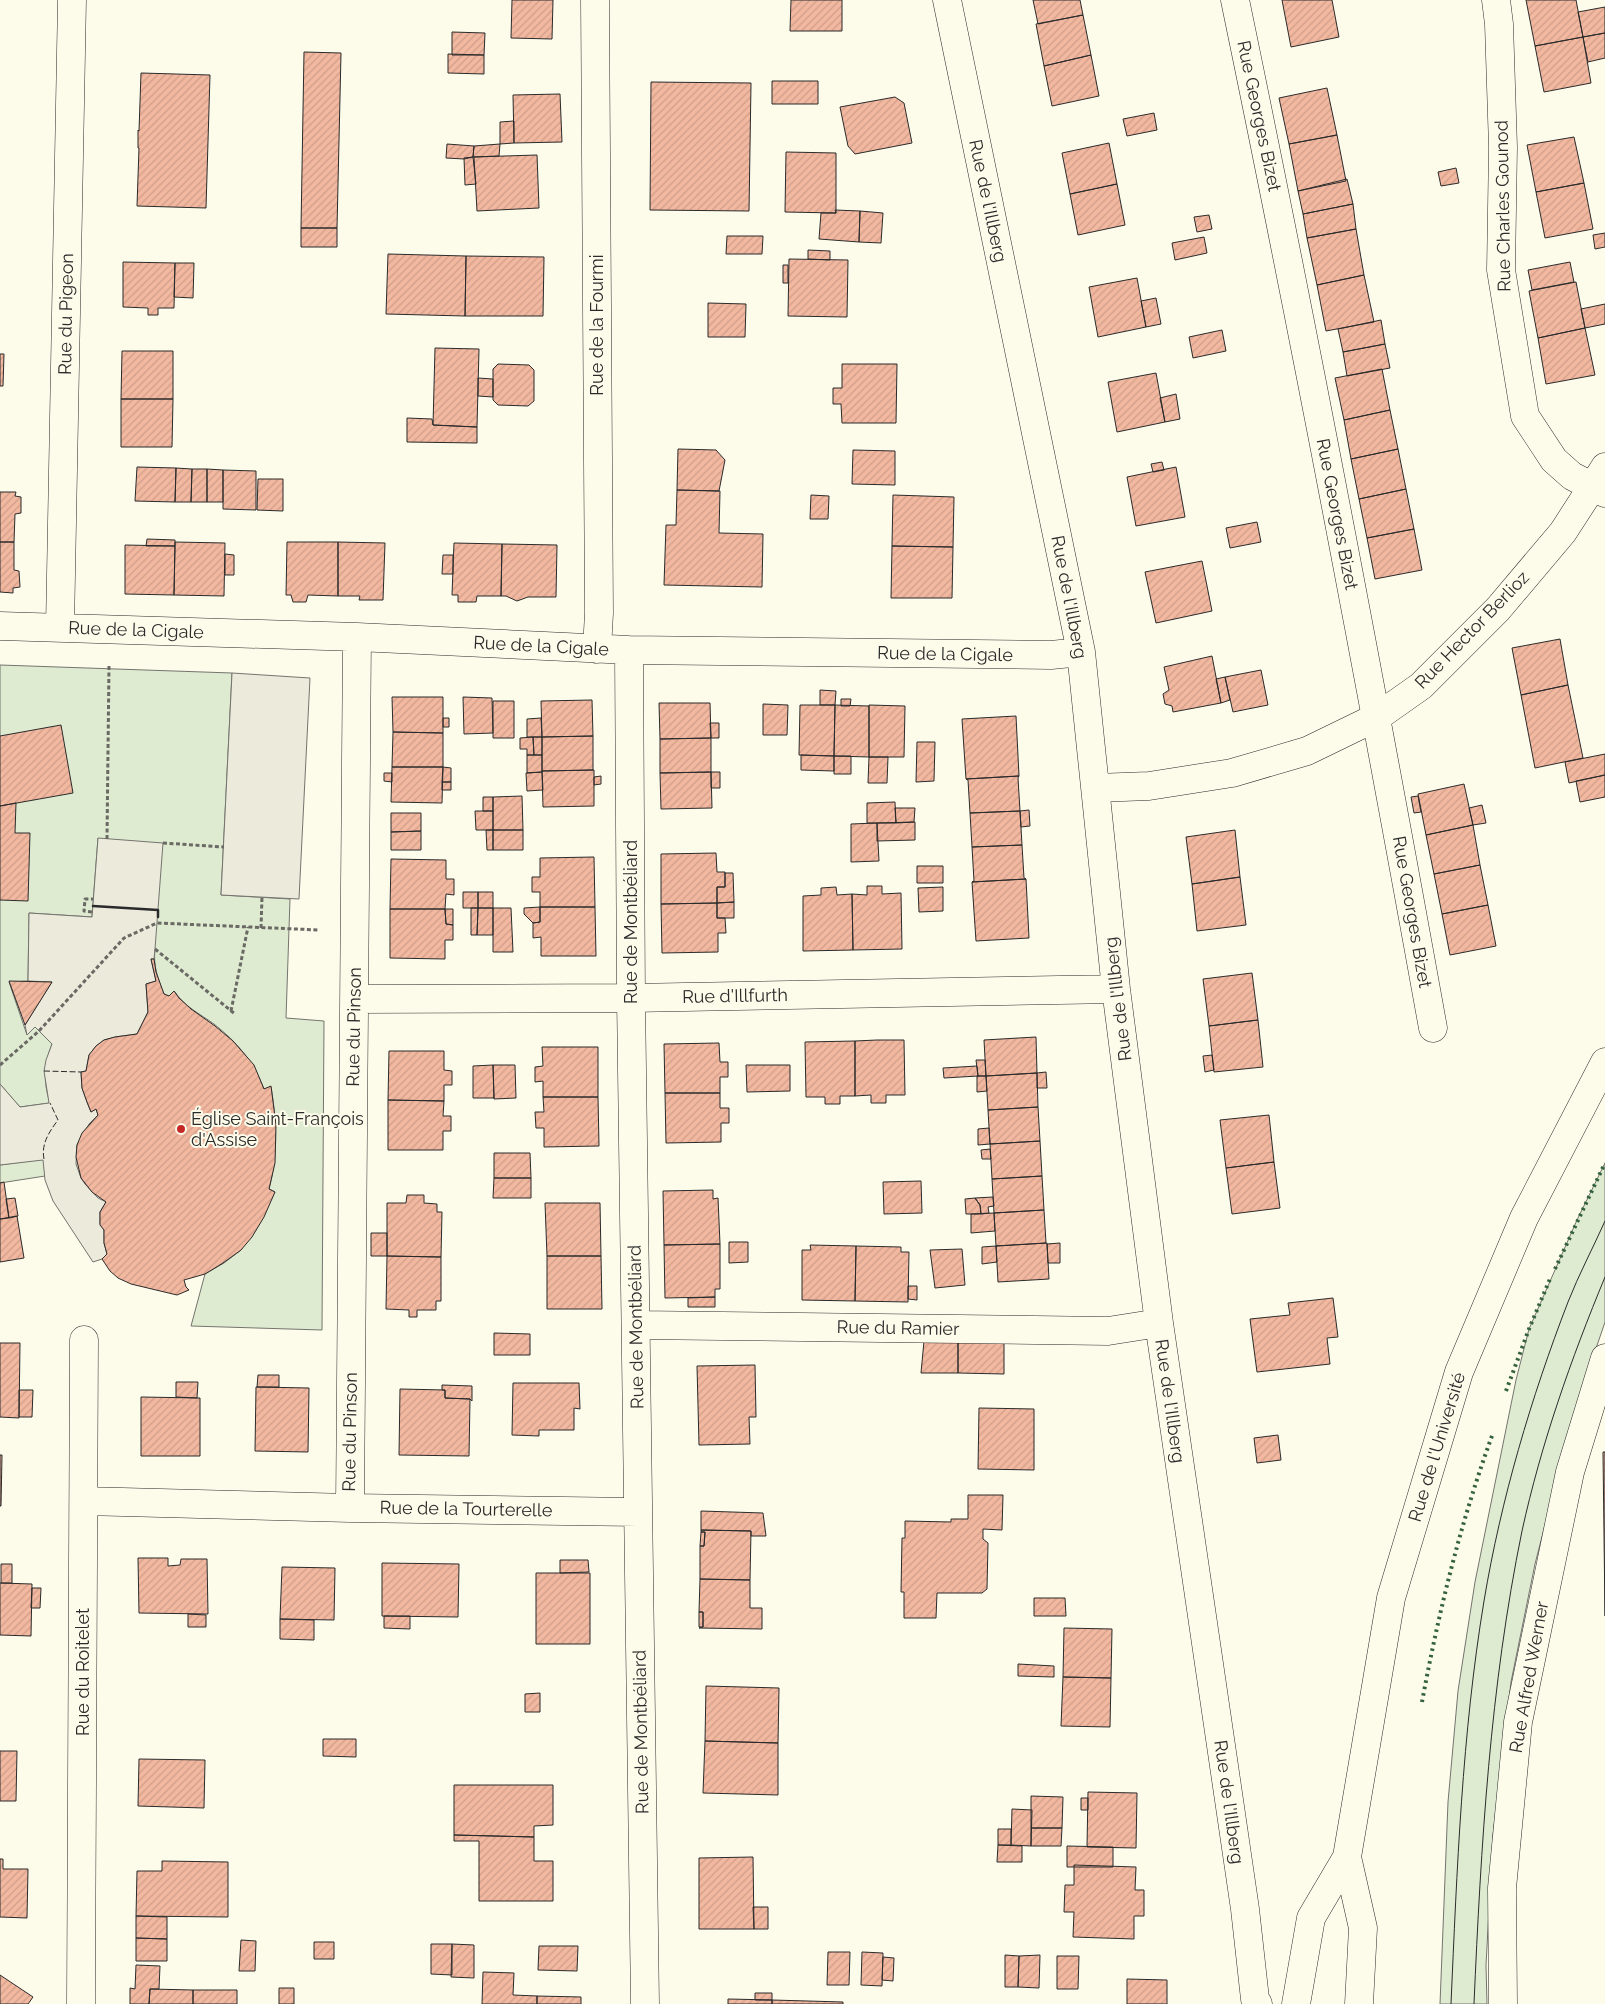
<svg xmlns="http://www.w3.org/2000/svg" width="1605" height="2004" font-family="Raleway,sans-serif">
<defs>
<pattern id="building-hatch" width="6" height="6" patternUnits="userSpaceOnUse" patternTransform="scale(1.25)"><rect width="6" height="6" fill="#f2b8a0"/><path d="M-1 1l2-2M0 6l6-6M5 7l2-2" fill="none" stroke="#d09e8a"/></pattern>
</defs>
<rect width="100%" height="100%" fill="#fdfbea"/>
<path fill="#deebd1" stroke="#74746e" d="M0 665 232 673 221 895 290 899 286 1018 324 1021 322 1330 191 1326 205 1274 224 1263 241 1250 275 1192 269 1189C278 1155 277 1122 271 1087L264 1089C254 1062 237 1042 214 1024 200 1014 184 1006 175 992L169 996 164 994C158 979 153 966 155 949L98 838 92 917 29 913 28 981 9 982 27 1035 35 1027 52 1044C44 1064 43 1082 50 1103L20 1107 0 1084Z
M44 1159 45 1176 0 1183V1165Z
M1605 1163V1322L1572 1419 1535 1564 1511 1682 1493 1835 1486 1965 1487 2004H1440L1448 1802 1458 1691 1475 1582 1516 1380 1529 1329 1577 1220Z"/>
<path fill="#eceadb" stroke="#74746e" d="M232 673 310 678 299 899 221 895Z
M98 838 163 843 155 949 154 959H151L156 981 146 984 148 1012 137 1034 115 1037 104 1040 96 1046 89 1055 86 1071 81 1072 82 1088 87 1102 91 1112 96 1109 98 1115 89 1124 77 1145 76 1164 81 1178 85 1184 98 1198 106 1202 100 1212V1224L104 1230V1243L107 1254 102 1259 93 1262 53 1201 45 1180 43 1160 0 1165V1084L20 1107 49 1103 44 1071 46 1060 52 1044 35 1027 27 1035 25 1025 52 982 28 981 29 913 92 917Z"/>
<path fill="url(#building-hatch)" stroke="#2b2b2b" d="M512 0H553L552 39 511 38Z
M791 0H842V31H790Z
M1033 0H1080L1083 15 1038 24Z
M1282 0H1332L1339 37 1291 47Z
M1526 0H1576L1583 37 1535 46Z
M1605 7V33L1583 37 1578 12Z
M1083 15 1091 55 1044 66 1036 24Z
M452 32 485 33 484 55H452Z
M1605 33V58L1588 62 1583 37Z
M1583 37 1591 83 1544 92 1535 46Z
M304 52 341 53 337 228H301Z
M448 54 484 55V74L448 73Z
M1091 55 1099 96 1052 106 1044 66Z
M141 73 210 75 206 208 137 206 139 148H138V130L139 131Z
M772 81H818V104H772Z
M651 82 751 83 749 211 650 210Z
M1327 88 1337 135 1289 144 1279 98Z
M560 94 562 142 514 143 513 95Z
M895 97 904 103 912 143 855 154 848 146 840 107Z
M1154 113 1157 130 1127 136 1123 119Z
M514 121V143L500 144V122Z
M1337 135 1346 181 1298 191 1289 144Z
M1574 137 1584 183 1536 192 1527 145Z
M1109 143 1117 184 1070 194 1062 153Z
M447 144 474 146 473 157 464 159 446 158Z
M500 144 499 156 473 157 474 146Z
M786 152 836 153V213L785 212Z
M537 155 539 208 477 211 474 157Z
M473 157 476 184 465 185 464 158Z
M1456 168 1459 183 1441 186 1438 172Z
M1347 179 1353 204 1303 214 1298 191Z
M1584 183 1593 229 1545 238 1536 192Z
M1117 184 1125 225 1078 235 1070 194Z
M1353 204 1356 229 1307 238 1303 214Z
M835 210 860 211 859 242 819 239 821 213H836Z
M860 211 883 213 881 243 859 242Z
M1209 215 1212 229 1197 232 1194 217Z
M301 228H337V247H301Z
M1356 229 1364 275 1317 285 1307 238Z
M1605 233V247L1595 249 1593 235Z
M727 236H763L762 254H726Z
M1204 237 1207 253 1175 260 1172 243Z
M808 250 830 251V260L808 259Z
M388 254 466 256 465 316 386 314Z
M466 256 544 257 543 316H465Z
M789 259 848 260 847 317 788 316Z
M123 262 175 263 174 308H158V315H148V308L123 307Z
M1570 262 1574 282 1532 290 1528 270Z
M175 263H194L193 298 174 297Z
M783 265H788V283H783Z
M1364 275 1374 322 1326 331 1317 285Z
M1137 278 1146 327 1098 337 1089 287Z
M1576 282 1585 328 1538 338 1529 291Z
M1156 298 1161 324 1146 327 1141 301Z
M708 303 746 304 745 337H708Z
M1605 304V324L1585 328 1581 309Z
M1381 320 1385 344 1343 352 1338 329Z
M1585 328 1595 375 1546 384 1538 338Z
M1222 330 1226 351 1193 358 1189 337Z
M1385 344 1390 368 1347 376 1343 352Z
M435 348 479 349 477 427 433 425Z
M122 351H173V399H121Z
M0 354H4L3 386H0Z
M498 364 529 365 534 370V401L528 406 498 405 493 400V369Z
M842 364H897L896 423H842L841 404H833V388H842Z
M1382 369 1390 410 1344 420 1335 378Z
M1156 373 1165 422 1117 432 1108 382Z
M478 378 493 379V397L478 396Z
M1176 394 1180 419 1165 422 1160 398Z
M121 399H173L172 447H121Z
M1390 410 1398 449 1351 459 1344 420Z
M407 418 432 419 433 425 477 427V443L407 442Z
M678 449 716 450 725 460 719 491 677 490Z
M1398 449 1406 489 1359 499 1351 459Z
M853 450 895 451V485L852 484Z
M1162 462 1164 470 1153 472 1151 464Z
M137 467 176 468 175 502 135 501Z
M1176 467 1185 517 1136 526 1127 477Z
M176 468 192 469 191 502H175Z
M192 469H207V502H191Z
M207 469 223 470V502H207Z
M223 470 256 471V510L223 509Z
M258 479H283V511L257 510Z
M1406 489 1414 529 1367 538 1359 499Z
M677 490 720 491 719 533 763 534 762 587 664 585 666 525H676Z
M0 492H16L15 496 21 497V513L15 514 14 542H0Z
M811 495 829 496 828 519H810Z
M893 495 954 497 953 547 892 546Z
M1257 522 1261 542 1230 548 1226 528Z
M1414 529 1422 570 1375 579 1367 538Z
M147 539 175 540V546H146Z
M0 542H14V570L19 571 20 587 13 588V593L0 592Z
M175 542 225 543 224 596 174 595Z
M287 542H338V596L308 595 306 602H293L291 595H286Z
M338 542 385 543 383 600H359L360 596H338Z
M454 543 502 544 501 596H477L476 602H458V595H452Z
M502 544 557 545 556 597H528L517 601 506 596H501Z
M125 545 175 546 174 595 125 594Z
M892 546 953 547 952 598H891Z
M225 554 234 555V575H225Z
M443 555H453V574H442Z
M1202 561 1212 611 1156 623 1145 572Z
M1560 639 1568 685 1521 695 1512 648Z
M1212 656 1221 703 1173 712 1172 706 1165 704 1163 694 1169 690 1164 667Z
M1261 670 1268 705 1233 712 1225 677Z
M1225 677 1230 700 1221 703 1216 679Z
M1568 685 1583 758 1535 768 1521 695Z
M820 690 836 691 835 705H820Z
M392 697H443V733L393 732Z
M463 697 492 698 493 733 464 734Z
M841 699H851L850 706H841Z
M592 700 593 736 542 737 541 701Z
M493 701H514V738H493Z
M659 703H710L711 738 660 739Z
M763 704 788 705 787 735H763Z
M800 705H835L834 756 799 755Z
M835 705 869 706V757L834 756Z
M869 705 905 706 904 757H869Z
M1016 716 1019 776 966 779 962 719Z
M443 718H449V727H443Z
M541 718 542 737H527V719Z
M710 723H719V738H711Z
M61 725 73 793 0 806V736Z
M393 732 443 733V767H392Z
M593 736V770L542 771V737Z
M533 737H542V755H534Z
M533 737 534 755H527V749H520V738Z
M711 738V772L660 773V739Z
M917 742H935L934 781 916 782Z
M1605 754V775L1569 783 1565 762Z
M527 755H542V772L527 773Z
M801 755 834 756V771L801 770Z
M834 756H851V774H834Z
M869 757H888L887 783H868Z
M392 767H443L442 803 391 802Z
M443 767 451 768V782H442Z
M594 770V806L543 807 542 771Z
M542 772 543 790 527 791 526 773Z
M711 772H720V788H711Z
M711 772 712 808 661 809 660 773Z
M384 773H392V782L384 781Z
M1605 775V797L1580 802 1576 781Z
M601 776V784L594 785V777Z
M1019 776 1018 778 1020 811 970 813 968 780 966 779Z
M442 782H451V790H442Z
M1464 784 1473 825 1426 835 1418 794Z
M522 796 523 830H493V797Z
M1418 796 1421 812 1414 813 1411 797Z
M483 797H493V811H483Z
M895 802 896 823H867V803Z
M16 803 15 833H30L28 901 0 900V806Z
M1482 805 1486 823 1473 825 1469 808Z
M895 808H915L914 822 896 823Z
M1029 810 1030 826 1021 827 1020 811Z
M475 811H493V830H476Z
M1020 811 1022 845 972 847 970 813Z
M391 813H421V831L391 832Z
M915 822V840L877 841V823Z
M877 823 879 861 851 862V824Z
M1473 825 1480 865 1434 874 1426 835Z
M486 830H493V850H487Z
M493 830H523V850H493Z
M1235 830 1240 877 1192 884 1186 837Z
M421 831V850H391V832Z
M1022 845 1024 878 1026 879 972 882 974 881 972 847Z
M716 853 717 872H725V887H717V903L661 904V854Z
M594 857 595 907H540V892H532V877H540V858Z
M391 859 446 860V879H454V895L446 894 445 909H390Z
M1480 865 1488 905 1442 914 1434 874Z
M917 866H943V883H917Z
M725 873H733L734 902 717 903V887H725Z
M1240 877 1246 925 1197 931 1192 884Z
M1026 879 1029 938 976 941 972 882Z
M867 886H882V894L901 893 902 949 853 950 852 894 867 895Z
M836 887 837 895 852 894 853 950 803 951V896L821 895V888Z
M943 887V911L919 912 918 888Z
M463 892H478V908H463Z
M478 892H493V908H478Z
M734 902V918H717V903Z
M717 903V918H725L726 933H718V952L662 953 661 904Z
M1488 905 1496 946 1450 955 1442 914Z
M540 907V922L533 923 524 914V908Z
M540 907H595L596 956H541V937L533 938V923L540 922Z
M471 908H478L477 935H471Z
M478 908H493V935H477Z
M493 908H511L513 952H493Z
M390 909H445L446 924 453 925V940H445V959L390 958Z
M445 909H453V925L446 924Z
M151 959H154L156 972 164 994 169 996 174 991 179 998 191 1009 215 1026 233 1041 254 1065 264 1089 271 1086 276 1125 275 1163 269 1189 275 1192 264 1217 252 1237 241 1250 223 1263 205 1274 184 1280 186 1287 189 1290 177 1295 131 1284 118 1278 110 1271 102 1259 107 1254 104 1243V1230L100 1225V1212L106 1202 92 1192 81 1178 76 1157 77 1145 82 1133 98 1115 96 1109 91 1112 87 1102 82 1088 81 1072 86 1071 89 1055 96 1046 104 1040 115 1037 137 1034 148 1012 146 984 156 981Z
M1252 973 1258 1020 1209 1026 1203 979Z
M9 981 52 982 25 1025Z
M1258 1020 1263 1067 1214 1072 1209 1026Z
M1036 1037 1037 1073 986 1076 984 1040Z
M877 1040H904L905 1095H886V1103H871V1095L855 1096V1041Z
M855 1041V1096H840V1104H825V1097H806L805 1042Z
M719 1043 720 1062H728V1077H720V1093H665L664 1044Z
M542 1047H598V1097H543V1081L535 1082V1067L543 1066Z
M389 1051H444V1070L452 1071V1085H444V1101L388 1100Z
M1212 1055 1214 1070 1205 1072 1203 1056Z
M976 1060H985L986 1076H978Z
M493 1065 494 1098H473V1066Z
M493 1065H515L516 1098 494 1099Z
M746 1065H790V1091L747 1092Z
M977 1066 978 1076 944 1078 943 1068Z
M1046 1072 1047 1088H1037V1073Z
M1037 1073 1038 1107 988 1110 986 1076Z
M977 1076H986L987 1091 977 1092Z
M665 1093H720V1108H729V1123H721V1142L666 1143Z
M543 1097H598L599 1146 544 1147V1128H536L535 1112H544Z
M388 1100 444 1101 443 1116H451V1131H443V1150H388Z
M1038 1107 1040 1141 990 1144 988 1110Z
M1269 1115 1274 1162 1226 1168 1220 1120Z
M989 1128 990 1144 978 1145V1129Z
M1040 1141 1042 1176 992 1179 990 1144Z
M990 1149 991 1159H982L981 1150Z
M494 1153H530L531 1178H494Z
M1274 1162 1280 1208 1232 1214 1226 1168Z
M1042 1176 1044 1210 994 1213 992 1179Z
M494 1178H531V1198H493Z
M921 1181 922 1213 884 1214 883 1182Z
M4 1182 9 1218 0 1219V1183Z
M713 1190V1199L718 1198 720 1244 664 1245 663 1191Z
M407 1195H424V1203L437 1204V1212H442L441 1257 387 1256V1203H406Z
M993 1197 994 1206 988 1207 989 1213 981 1214 980 1205 975 1198Z
M15 1198 18 1216 9 1218 6 1199Z
M975 1198 980 1205 981 1214H966L965 1199Z
M545 1203H600L601 1256H547Z
M1044 1210 1046 1243 996 1246 994 1213Z
M994 1213 995 1231 971 1233V1214Z
M17 1216 24 1258 0 1262V1219Z
M371 1233H387V1256H371Z
M729 1242H748V1262L729 1263Z
M1047 1243 1049 1279 998 1282 996 1246Z
M1060 1243V1263H1048L1047 1244Z
M720 1244V1289H715V1297L665 1298 664 1245Z
M810 1245 856 1246 855 1301 802 1300V1250H811Z
M856 1246 901 1247V1252H909L908 1302 855 1301Z
M996 1246 997 1262 982 1264V1247Z
M962 1249 965 1285 935 1288 930 1250Z
M387 1256 441 1257V1301H436V1310H417V1317H409V1310L386 1309Z
M547 1256H601L602 1309H547Z
M908 1286H917V1300L908 1299Z
M715 1297V1307H688V1298Z
M1333 1298 1338 1337 1327 1338 1330 1364 1257 1372 1250 1319 1290 1315 1288 1303Z
M494 1333 530 1334V1355H494Z
M924 1341 958 1342V1373H921Z
M958 1342H1004V1374L958 1373Z
M0 1343H20L19 1418 0 1417Z
M755 1365 756 1417H749L750 1444 699 1445 697 1366Z
M258 1375H279V1387H257Z
M176 1382H198L197 1398 176 1397Z
M513 1383H579L580 1409 574 1408V1430H539V1436L512 1435Z
M442 1385 472 1386V1401L470 1399 445 1398V1390H442Z
M256 1387 309 1388 308 1452 255 1451Z
M400 1389 445 1390V1398L470 1399 469 1456 399 1455Z
M19 1390H33L32 1417H19Z
M141 1397 200 1398V1456H141Z
M979 1408 1034 1409V1470L978 1469Z
M1278 1435 1281 1460 1257 1463 1254 1438Z
M1603 1452H1605V1616Z
M0 1455H2L1 1506H0Z
M968 1495H1003L1002 1530 983 1529V1539L988 1543 987 1589 982 1593H937L936 1618H904V1592H901L902 1538H905V1521L951 1522V1519H968Z
M701 1511 763 1513 766 1536H751V1531L701 1530Z
M701 1530 751 1531 750 1580 700 1579V1546H704L705 1532H701Z
M701 1532H705L704 1546H700Z
M138 1558H168V1566L180 1565 181 1559H207L208 1614 139 1613Z
M560 1560H588L589 1572 560 1573Z
M382 1563 459 1564 458 1617 382 1616Z
M1 1564H12V1583H1Z
M282 1567 335 1568 334 1620 280 1619Z
M536 1573H590V1644H536Z
M700 1579 750 1580V1608H762V1629L699 1628 703 1627V1612H699Z
M0 1583 32 1584 31 1636 0 1635Z
M32 1588H41L40 1608H31Z
M1034 1598H1065L1066 1616H1034Z
M699 1612H703V1627H699Z
M188 1614 206 1615V1627H188Z
M384 1616H410V1629L384 1628Z
M280 1619 314 1620V1640L280 1639Z
M1064 1628 1112 1629 1111 1678 1063 1677Z
M1018 1664 1054 1666V1677L1018 1676Z
M1063 1677 1111 1678 1110 1727 1061 1726Z
M706 1686 779 1688 778 1743 705 1741Z
M540 1693V1712H525V1694Z
M323 1739H356V1757L323 1756Z
M705 1741 778 1743V1795L703 1793Z
M0 1751H17L16 1801H0Z
M139 1759 205 1760 204 1808 138 1806Z
M454 1785H553V1825L534 1826V1837L454 1835Z
M1088 1792 1137 1793 1136 1848 1087 1847Z
M1031 1796 1063 1797 1062 1828H1031Z
M1081 1798H1088V1810H1081Z
M1012 1809 1032 1810 1031 1846 1011 1845Z
M1031 1828H1062L1061 1846H1031Z
M998 1829H1011V1845H998Z
M454 1835 534 1837V1861H553V1901H479V1841H454Z
M998 1845 1022 1846V1862H997Z
M1067 1846 1113 1847V1867H1067Z
M753 1857 754 1929H699V1858Z
M0 1859H3V1869H28L27 1918 0 1917Z
M162 1861 228 1862V1917L136 1916 137 1871H162Z
M1074 1865 1136 1867 1135 1890H1144V1916H1134V1939L1073 1937 1074 1912H1064L1065 1885H1074Z
M753 1907H768V1929H754Z
M136 1916 167 1917V1939L136 1938Z
M136 1938 167 1939V1961H136Z
M241 1940 256 1941 255 1971H239Z
M314 1942H334V1959H314Z
M431 1944H452V1975L431 1974Z
M452 1944 474 1945V1978L451 1977Z
M539 1946H578L577 1971 538 1970Z
M828 1952H850L849 1985H827Z
M862 1952 883 1953 882 1986 861 1985Z
M1005 1955 1019 1956 1018 1987H1005Z
M1040 1955 1039 1988 1018 1987 1019 1956Z
M1057 1956H1079L1078 1989H1057Z
M883 1957 894 1958 893 1981 882 1980Z
M136 1965 160 1966 159 1989H150L149 2004H130V1988L135 1989Z
M483 1972 514 1973 513 1995 537 1996V2004H482Z
M0 1975 33 1997 28 2004H0Z
M1127 1979 1167 1980V2004H1127Z
M279 1988H294V2004H279Z
M150 1989 193 1990V2004H149Z
M193 1990H237V2004H193Z
M755 1993H772V2000H755Z
M537 1996 581 1997V2004H537Z
M728 1999 772 2000V2004H728Z
M772 2000 843 2002V2004H772Z"/>
<g fill="none" stroke-linecap="round" stroke-linejoin="round">
<g stroke="#2b2b2b" stroke-width="29">
<path id="street" d="M595 0 599 613 597 649
M947 0 1081 652 1116 989 1159 1323 1245 1909 1255 1999 1258 2004
M1235 0C1306 342 1371 685 1433 1028
M1496 0 1499 24 1503 147 1501 270 1525 416 1554 460 1572 476 1605 493
M0 626 357 637 629 650 1051 655 1081 652
M60 627 72 0
M629 650 631 998 645 2004
M1096 788 1149 786 1232 773 1307 751 1377 717 1421 686 1498 609 1563 532 1605 467
M354 999 631 998 1116 989
M637 1325 1108 1331 1159 1323
M84 1501 350 1508 638 1512
M350 1508 357 637
M81 2004 84 1340
M1503 2004 1502 1888 1518 1722 1570 1472 1605 1358"/>
</g>
<g stroke="#2b2b2b" stroke-width="29">
<path id="primary" d="M1347 1857 1363 1928 1359 2004
M1296 2004 1311 1918 1347 1857 1391 1598 1459 1372 1524 1218 1605 1062"/>
</g>
<path stroke="#6a6964" stroke-width="3" stroke-dasharray="4 2.5" stroke-linecap="butt" d="M107 839 109 664
M163 843 224 847
M92 912 84 911 85 899H93
M261 928 262 897
M155 949 235 1014
M231 1011 248 927
M0 1065 39 1031 124 938 157 923 319 930"/>
<use href="#street" stroke="#fdfbea" stroke-width="28"/>
<use href="#primary" stroke="#fdfbea" stroke-width="28"/>
<path stroke="#2b2b2b" stroke-width="1" d="M1451 2004C1457 1869 1462 1734 1484 1601 1501 1499 1531 1398 1568 1302 1579 1274 1593 1248 1605 1221
M1474 2004C1481 1845 1490 1687 1522 1531 1541 1444 1571 1359 1605 1277"/>
<path stroke="#34623c" stroke-width="4" stroke-dasharray="2.5 4" stroke-linecap="butt" d="M1555 1269 1605 1163
M1506 1391 1529 1329 1550 1279
M1422 1702C1439 1610 1461 1521 1493 1433"/>
<path stroke="#2b2b2b" stroke-width="1" stroke-dasharray="6 2.5" stroke-linecap="butt" d="M44 1071 81 1072
M44 1159C41 1144 49 1132 58 1120L50 1103"/>
<path stroke="#2b2b2b" stroke-width="2.5" d="M93 906 158 910V917"/>
</g>
<circle fill="#c62828" stroke="#fdfbea" stroke-width="2" cx="181" cy="1129" r="5"/>
<g text-anchor="middle" stroke-width="4" stroke-linejoin="round" paint-order="stroke">
<g font-size="18" fill="#2b2b2b" stroke="#fdfbea">
<text transform="translate(1259 116) rotate(78)" y="6">Rue Georges Bizet</text>
<text transform="translate(988 201) rotate(78)" y="6">Rue de l'Illberg</text>
<text transform="translate(1503 206) rotate(-91)" y="6">Rue Charles Gounod</text>
<text transform="translate(66 314) rotate(-89)" y="6">Rue du Pigeon</text>
<text transform="translate(597 325) rotate(-90)" y="6">Rue de la Fourmi</text>
<text transform="translate(1337 514) rotate(79)" y="6">Rue Georges Bizet</text>
<text transform="translate(1069 597) rotate(79)" y="6">Rue de l'Illberg</text>
<text transform="translate(136 630) rotate(2)" y="6">Rue de la Cigale</text>
<text transform="translate(1472 630) rotate(-46)" y="6">Rue Hector Berlioz</text>
<text transform="translate(541 646) rotate(3)" y="6">Rue de la Cigale</text>
<text transform="translate(945 654) rotate(1)" y="6">Rue de la Cigale</text>
<text transform="translate(1412 912) rotate(80)" y="6">Rue Georges Bizet</text>
<text transform="translate(631 922) rotate(-90)" y="6">Rue de Montbéliard</text>
<text transform="translate(735 996) rotate(-1)" y="6">Rue d'Illfurth</text>
<text transform="translate(1118 999) rotate(-97)" y="6">Rue de l'Illberg</text>
<text transform="translate(354 1027) rotate(-89)" y="6">Rue du Pinson</text>
<text transform="translate(636 1327) rotate(-91)" y="6">Rue de Montbéliard</text>
<text transform="translate(898 1328) rotate(1)" y="6">Rue du Ramier</text>
<text transform="translate(1170 1401) rotate(82)" y="6">Rue de l'Illberg</text>
<text transform="translate(350 1432) rotate(-89)" y="6">Rue du Pinson</text>
<text transform="translate(1437 1447) rotate(-73)" y="6">Rue de l'Université</text>
<text transform="translate(466 1509) rotate(1)" y="6">Rue de la Tourterelle</text>
<text transform="translate(83 1672) rotate(-90)" y="6">Rue du Roitelet</text>
<text transform="translate(1529 1677) rotate(-80)" y="6">Rue Alfred Werner</text>
<text transform="translate(641 1732) rotate(-91)" y="6">Rue de Montbéliard</text>
<text transform="translate(1229 1802) rotate(82)" y="6">Rue de l'Illberg</text>
</g>
<g font-size="18" fill="#2b2b2b" stroke="#fdfbea" text-anchor="start">
<text x="191" y="1125">Église Saint-François<tspan x="191" dy="21">d'Assise</tspan></text>
</g>
</g>
</svg>
